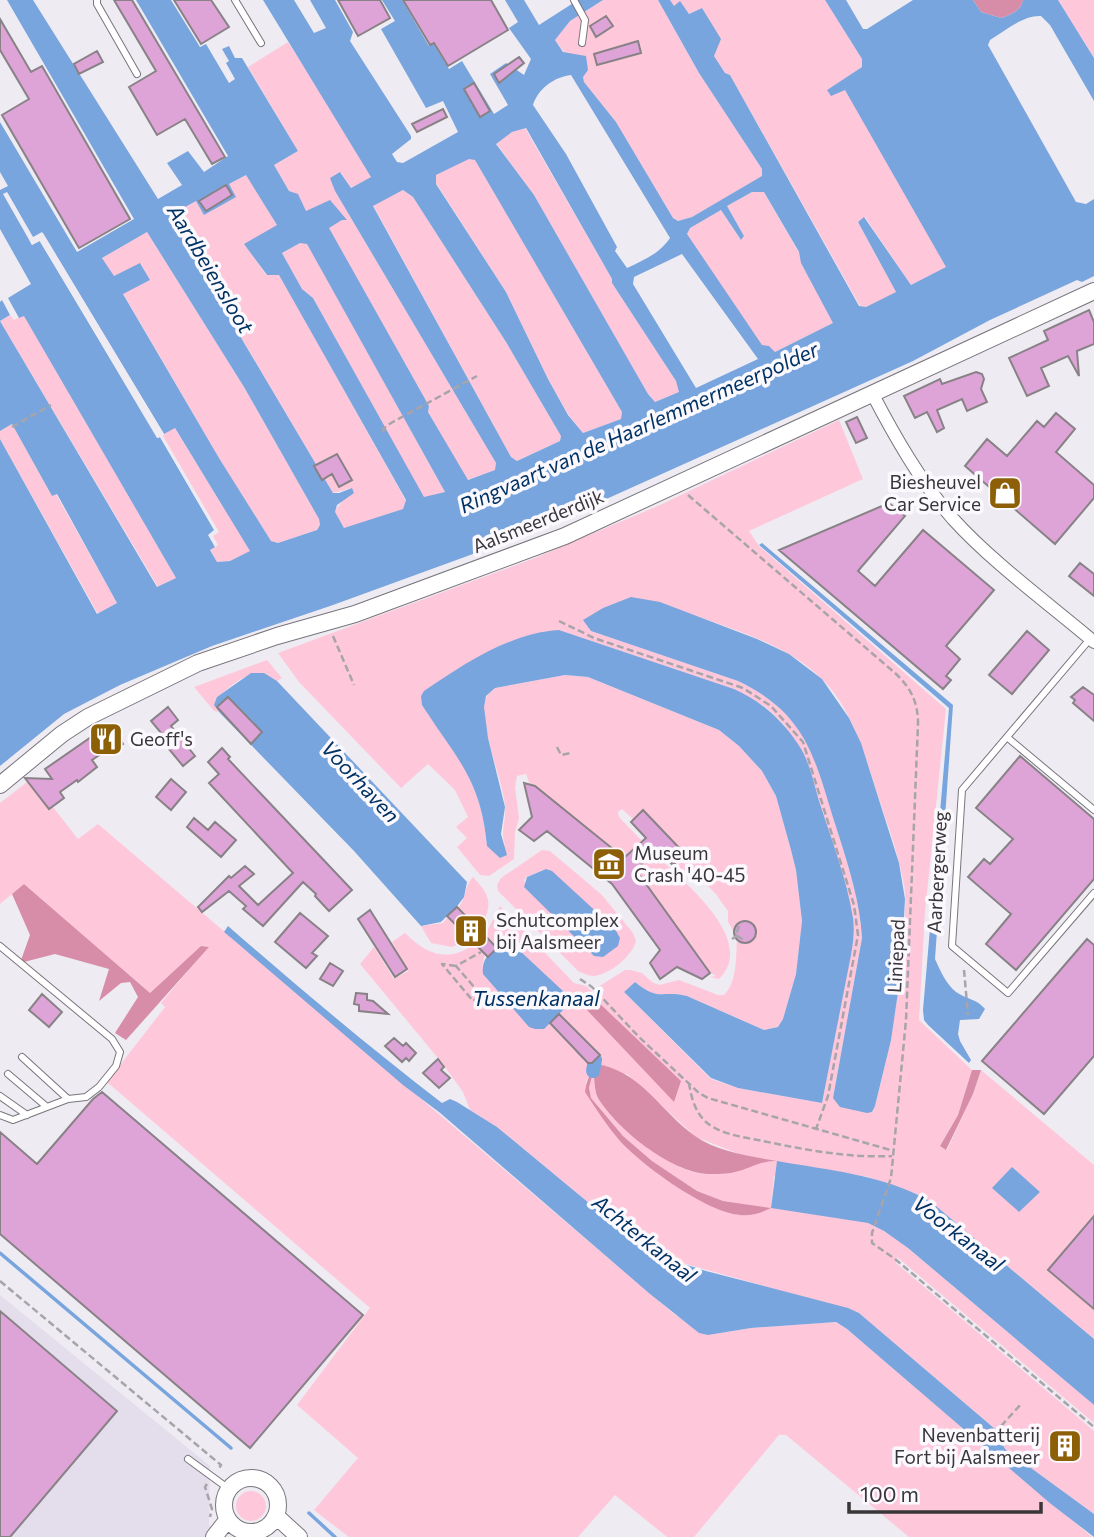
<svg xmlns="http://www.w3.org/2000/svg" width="1094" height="1537" font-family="Commissioner,sans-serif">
<rect width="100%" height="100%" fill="#efebf3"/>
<path fill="#e4deec" d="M0 1295 210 1466 209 1525 222 1537H0Z"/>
<path fill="#fec8da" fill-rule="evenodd" d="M603 0H658L699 73 762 169V177L692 217 678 221 673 218 616 122 584 82 583 77 555 40 570 21Z
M670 0H825L862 59V67L827 90 845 89 947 267 911 285 865 217 858 222 896 292 866 308 860 306 730 75 725 73 714 56 716 48 702 8 689 14 680 2 674 7Z
M1058 0H1094V58L1090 51Z
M288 42 355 147 372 177 351 188 341 172 335 191 496 463V470L467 480 428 412 429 406 328 227 342 220H346L306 211 298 195 289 191 274 165 298 151 248 67Z
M525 128 612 279V283L676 381 680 392 655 402 648 394 534 195 496 143 512 132Z
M470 158 475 159 622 412 621 419 583 433 568 414 548 379 506 292 436 183V175Z
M246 175 278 225 245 244 266 275 279 274 406 501 403 509 345 529 334 512 352 488 333 493 169 215 196 201 204 214 229 184Z
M403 190 413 197 506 342 561 436 560 441 517 461 511 457 373 205Z
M752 192H764L799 253 802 263 834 323 775 352 762 346 687 235 689 228 721 210 741 240 744 236 727 206Z
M147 232 244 387 319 519 320 525 317 530 278 543 271 541 219 458 123 293 150 280 141 264 114 277 102 258Z
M300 243H307L445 492 424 498 313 298 302 289 282 253Z
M10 315 14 320 24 315 176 578 158 587 0 321Z
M839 420 863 479 749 531 759 546 946 709 925 912 919 1020 972 1070 958 1115 940 1146 947 1150 973 1094 981 1070 1094 1165V1215L1048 1270 1094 1309V1339L930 1201 917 1194 865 1176H774L771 1207 868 1223 884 1231 908 1248 1094 1405V1423L897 1257 896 1263 1094 1431V1514L1005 1449 995 1429 859 1313 665 1258 636 1242 497 1127 470 1110 463 1092 442 1063 360 964 374 947 394 979 408 971 392 942 405 933C427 955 448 963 475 944L485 954 482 967 512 946 501 942 493 945 485 935 500 906 574 983 586 986 595 994 599 991 598 987 625 970H631L642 973 652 982 659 985 679 980 718 995H724C740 979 735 946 738 925L734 932 728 922V911L715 893 701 879 686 875 676 863 685 853 643 810 633 819 622 809 618 812 619 817 642 841 624 858 535 786 530 785 526 774 517 776 515 787 519 818 515 832 514 859 489 876 480 875 457 847 467 838 456 827 468 817 455 790 428 764 401 788 299 682 278 653 535 558 660 505ZM659 602C713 625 779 637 822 679 850 707 862 747 874 783 884 816 898 850 904 885 907 904 904 924 903 944 899 999 889 1053 875 1106L872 1112 833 1098 862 938C860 902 849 868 838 833 816 763 811 716 738 681L591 631ZM559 630 734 689 767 708 785 726 813 781 853 918 854 935 822 1103 738 1088 711 1079 624 992 635 982C660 1002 661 990 687 996L764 1030 778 1027 783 1019 796 974 802 921 796 870 791 850 776 796 762 771 739 746 719 730 588 677 565 675 495 688C492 691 489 693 487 696 474 716 505 783 505 808 506 822 500 831 505 845L487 846C482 790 463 762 431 718ZM592 1071 589 1089 591 1098 623 1136 652 1161 697 1191 723 1201 769 1208 738 1215 703 1202 677 1186 653 1170 622 1143 585 1092 586 1082ZM594 1071 627 1074 696 1137 739 1154 769 1160C754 1163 719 1175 706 1174 672 1173 615 1125 598 1098 594 1091 595 1079 594 1071Z
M12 424 52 496 56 494 117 603 98 614 0 439V431Z
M174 427 251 551 230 561 217 562 210 549 213 536 219 532 162 435Z
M267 660 282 678 277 681C251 664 239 681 217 697L220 712 214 711 194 687Z
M31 779 78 839 98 824 674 1314 708 1335 751 1328 835 1322 847 1329 1092 1537H909L786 1435H779L694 1537H667L615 1495 578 1537H349L314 1510 358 1458 297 1405 370 1308 107 1082 165 1007 161 1003 208 947 201 946 150 993 24 884 0 904V803Z
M542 850 550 851 602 895 633 933 636 941C632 956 611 974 594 976 588 976 583 973 578 971L498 891 497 885 501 878ZM546 869 594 956 524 881 526 877Z
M654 853C681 880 759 939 719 979L710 977 716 976 706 970V967L636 870Z
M473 877C493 898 492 905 479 931L458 908C466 900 464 886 473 877Z
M448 917 471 939 452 947 431 943 421 926 443 923Z
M236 1506a15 15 0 1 1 30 0a15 15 0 1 1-30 0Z"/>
<path fill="#d78da7" d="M973 0H1023C1021 11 1011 15 1001 18L981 12Z
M24 884 150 993 201 946 209 947 126 1040 115 1033 138 997 130 982 121 983 99 1001 109 969 55 954 20 963 30 935 12 894Z
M595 999 681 1081 674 1102 586 1009Z
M602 1065C645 1076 661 1112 695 1136 718 1152 749 1156 777 1161 761 1160 750 1169 735 1172 727 1174 716 1174 708 1174 670 1172 617 1129 598 1098 594 1091 595 1079 593 1072L589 1088 591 1098 623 1136 652 1161 697 1191 723 1201 771 1208C761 1213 751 1216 740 1215 706 1212 643 1166 620 1141 607 1126 596 1109 585 1092 586 1082 589 1075 596 1066Z
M972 1070H981L973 1094 946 1150 940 1146 958 1115Z"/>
<path fill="#78a5dd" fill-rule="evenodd" d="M7 0H33L158 199 182 185 167 163 188 151 204 172 228 156 136 0H171L200 47 206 44 229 83 235 79 226 63 229 61 222 49 229 46 235 58H242L298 151 274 165 289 191 298 194 306 211 330 200 347 220H342L329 228 429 406 428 412 468 480 495 470 496 463 335 191 330 178 340 172 351 188 371 177 263 0H294L314 33 326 28 310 0H335L353 32 350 41 411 136V139L392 154 397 162 403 163 458 132 443 101 426 108 381 29 395 21 382 0H402L429 46 433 43 449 69 462 61 494 114 508 105 490 74 506 63 524 75 531 59 509 28 518 22 505 0H524L539 25 578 0H603L570 21 555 40 563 52 586 56 588 70 583 77 584 82 616 122 673 218 678 221 692 217 762 176V169L699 73 658 0H670L674 6 680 1 689 14 702 8 721 39 714 56 725 73 730 75 859 306 866 307 896 292 858 222 864 217 911 285 946 267 845 90 831 96 827 90 862 67V59L825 0H846L863 29H867L913 0H973L981 12 1001 18C1011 15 1021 11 1023 0H1058L1094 58V101L1050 25 1041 16C1023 15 1005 31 990 40L988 45 1076 202 1086 204 1094 199V276L1082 282 1077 280 990 320 913 361 533 532 333 605 212 646 120 685 64 714 0 766V439L97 614 117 603 57 494 52 496 12 424 0 431V302L2 300 10 315 0 321 157 587 176 578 24 316 19 318 8 298 31 284 0 229V190L8 186 0 172V122L77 252 134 219ZM571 75 670 238C659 254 644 260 627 268L615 251 617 247 566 154 533 105C538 89 554 77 571 75ZM526 128 612 279V283L676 381 679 392 655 402 648 394 534 195 496 144 512 132ZM469 159 475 160 622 412 621 419 583 433 568 415 548 379 506 292 436 184V175ZM246 175 277 225 244 244 267 275H279L406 500 403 509 344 528 335 512 337 505 354 493 352 488 339 493H333L169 216 196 201 204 215 236 197 229 184ZM403 190 413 197 506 342 561 436 560 441 517 461 511 457 373 206ZM7 192 33 238 43 233 164 434 175 428 250 551 230 561 217 562 210 550 215 547 209 535 215 531 160 437 158 438 39 240 32 245ZM752 192H764L799 252 801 263 833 323 775 352 769 346 762 345 687 234 690 228 721 210 741 240 744 236 727 206ZM147 232 244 387 319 519 320 525 317 530 278 543 271 541 219 458 123 294 150 280 140 263 114 276 102 258ZM300 243 307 244 445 492 424 497 313 298 302 289 282 253ZM682 254 758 359 696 388 633 284 634 277Z
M762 543 953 705 935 959C940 970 946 984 956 992 966 999 977 999 985 1009L979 1019 960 1020 958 1034 960 1041 971 1060 969 1063 928 1025 924 1020 923 1010 949 708 759 545Z
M631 597 660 602 757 639 789 654 822 679 849 718 861 743 899 863 905 899 901 972 891 1040 875 1106 872 1112 867 1113 840 1107 833 1098 862 938C860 902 849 868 838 833 815 763 811 716 738 681L591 631 583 620 603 608Z
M559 630 734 689C761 701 781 719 798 744 810 761 814 785 820 804 832 841 847 880 853 918 855 931 853 943 851 955L822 1103 738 1088 711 1078 624 992 635 982C660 1002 661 990 687 996L764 1030 778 1027 783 1019 796 974 802 921 796 870 791 850 776 796 762 771 739 746 719 730 588 677 565 675 495 688 486 696 484 707 488 738 505 807 501 834 507 855 500 858 487 846C481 779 456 758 422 705L421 696 424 691C464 664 510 633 559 630Z
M251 673H264L277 681 467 882 464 897 455 909 461 914 451 917 449 914 441 922 421 926 354 851 220 713 214 705 217 697Z
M546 869 552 871 615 929 620 938 618 946 603 957 594 956 524 887 527 877Z
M228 926C298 987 369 1047 442 1103L450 1099 457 1102 497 1127 636 1242 665 1258 706 1271 848 1308 859 1313 995 1429 1005 1449 1094 1514V1537L1051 1504 847 1329 836 1322 751 1328 708 1335 699 1333 650 1294 439 1112 403 1085 236 942 224 932Z
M502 944 519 950 564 992 566 1002 565 1008 544 1029H535L529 1027 483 974C481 958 491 951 502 944Z
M777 1161C828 1170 884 1175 930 1201L1094 1339V1405L908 1248 884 1231 868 1223 771 1208Z
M1012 1167 1040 1192 1019 1212 992 1188Z"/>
<path fill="#efebf3" d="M7 192 33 237 42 232 164 434 163 436 218 531 213 536 218 545 215 547 208 535 214 530 160 437 157 438 40 241 32 245 3 194Z"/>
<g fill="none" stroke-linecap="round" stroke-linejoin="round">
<path stroke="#78a5dd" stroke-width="3.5" d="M0 1253 231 1448
M309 1513 335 1537"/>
<path stroke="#78a5dd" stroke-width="14" d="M582 1048 595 1060 593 1071"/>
</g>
<path fill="#dfa4d7" stroke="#888287" stroke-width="2" d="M114 0H132L225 157 212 164 185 119 157 135 129 87 156 71Z
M174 0H211L229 27 201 44Z
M338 0H380L390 18 358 36Z
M403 0H491L508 30 448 66 434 43 430 45Z
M606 16 613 26 596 37 590 26Z
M0 19 31 72 42 66 130 219 79 248 2 115 29 99 0 50Z
M638 41 641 53 597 65 594 54Z
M97 51 103 62 79 74 74 64Z
M519 57 524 63 499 83 494 74Z
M474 83 490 111 480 117 464 89Z
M443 109 447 117 417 132 412 124Z
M226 185 232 195 206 211 199 201Z
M1089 310 1094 322V344L1077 351 1079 376 1068 356 1041 368 1049 386 1027 396 1009 358 1048 340 1044 331Z
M976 372 982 374 984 379 981 389 987 402 967 411 962 399 937 410 944 428 937 432 927 412 915 418 904 396 940 379 942 384Z
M1056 413 1075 429 1056 452 1094 485V498L1055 544 965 466 987 439 1007 456 1037 421 1044 427Z
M857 417 867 438 856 443 846 422Z
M337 454 352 480 339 487 332 474 322 480 314 466Z
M889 503 905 516 858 571 875 586 923 530 994 590 946 646 960 659 946 676 951 680 943 689 779 550Z
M1080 563 1094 574V596L1069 576Z
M1027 631 1049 650 1012 694 989 675Z
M1083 687 1094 695V721L1073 703 1075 700 1071 697Z
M228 697 262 732 251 744 217 707Z
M168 707 178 720 171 726 195 756 183 766 159 737 162 734 151 721Z
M110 724 123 744 112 751 110 748 92 760 97 767 78 782 77 780 60 792 64 798 49 809 25 778 52 779 45 769Z
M222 748 230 757 228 759 352 890 329 911 315 896 316 894 303 882 263 926 243 909 246 906 229 891 202 912 198 907 229 876 231 878 245 866 254 874 239 886 258 905 293 873 209 783 219 774 208 762Z
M1020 756 1094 819V879L1016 970 986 944 1011 914 968 877 984 859 990 864 1013 839 976 808Z
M171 779 186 792 171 810 156 797Z
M524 783 535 786 624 858 646 838 631 822 643 810 685 854 673 865 657 849 636 870 710 973 702 979 677 967 660 979 650 963 660 950 612 884 547 831 534 841 519 830 532 817Z
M194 818 208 830 215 822 236 840 221 857 187 827Z
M457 907 497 948 488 957 447 916Z
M370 910 407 969 395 977 358 919Z
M300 913 328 936 312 953 317 956 306 968 275 942Z
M734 932a11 11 0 1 1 22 0a11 11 0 1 1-22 0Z
M1087 939 1094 945V1056L1044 1114 982 1061Z
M330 963 343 971 333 986 320 979Z
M356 993 367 994V1000L373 1001 388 1014 359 1011V1005L354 1004Z
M42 994 62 1012 49 1027 29 1010Z
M559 1014 600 1055 592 1063H588L550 1023Z
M394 1038 403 1046 406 1043 416 1053 409 1061 406 1058 402 1062 385 1046Z
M438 1059 444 1067 441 1070 450 1078 439 1088 423 1073Z
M102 1092 363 1315 250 1448 0 1234V1132L37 1164 93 1099Z
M1094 1216V1309L1048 1270Z
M0 1311 117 1411 10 1537H0Z"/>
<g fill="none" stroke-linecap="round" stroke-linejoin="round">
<g stroke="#78757c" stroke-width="8">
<path id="lane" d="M97 0V4L137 74
M235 0 261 43
M574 0 585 20 582 43
M1090 639 962 790 952 946 1008 993 1094 893
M1008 738 1094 810
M0 946 112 1039 120 1052 116 1066 99 1087 86 1097 68 1099 47 1107
M22 1057 68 1099
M0 1096 27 1115
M0 1115 13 1120 47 1107 8 1074
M188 1459 229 1489"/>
</g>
<g stroke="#78757c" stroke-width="14">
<path id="street" d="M872 393C895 437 920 481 953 519 993 563 1048 603 1094 642"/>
</g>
<g stroke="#78757c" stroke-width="18">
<path id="secondary" d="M0 785 62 734 88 717 198 663 277 636 355 614 565 536 1094 291
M224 1505a27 27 0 1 1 54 0a27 27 0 1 1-54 0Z
M276 1516 299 1537
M214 1537 228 1519"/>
</g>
<path stroke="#a7a4aa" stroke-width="2.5" stroke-dasharray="7 3.5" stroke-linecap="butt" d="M12 427 51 405
M384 432 383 429 391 423 477 376
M688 495 895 673C911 688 918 702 918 724L906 1020 891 1178 872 1233V1243L895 1259 1094 1427
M559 621 594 638 743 688 771 706 803 742 854 905 858 935 828 1096 816 1129
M333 636 354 685
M557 747 561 755 571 753
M739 926 736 935 744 940
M732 939 738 935
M456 966 442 964 473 1001 481 995 456 966 481 952
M964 970 968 1015
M580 979 592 987 639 1037 699 1093 708 1098 894 1151
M689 1083C691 1097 695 1112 706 1122 721 1135 744 1137 763 1141 806 1150 848 1158 892 1156
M0 1281 221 1465 218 1470
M1001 1426 1022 1403
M207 1484 205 1487 212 1509 210 1517"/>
<use href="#lane" stroke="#fff" stroke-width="6"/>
<use href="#street" stroke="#fff" stroke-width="12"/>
<use href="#secondary" stroke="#fff" stroke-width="16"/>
</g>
<defs>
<g id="shop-square" transform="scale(1.75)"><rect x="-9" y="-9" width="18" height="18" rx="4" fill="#8d5f07" stroke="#fbf9fe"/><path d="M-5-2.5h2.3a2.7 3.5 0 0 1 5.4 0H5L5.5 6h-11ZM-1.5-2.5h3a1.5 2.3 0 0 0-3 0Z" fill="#fff"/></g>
<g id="restaurant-square" transform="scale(1.75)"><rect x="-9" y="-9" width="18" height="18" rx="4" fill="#8d5f07" stroke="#fbf9fe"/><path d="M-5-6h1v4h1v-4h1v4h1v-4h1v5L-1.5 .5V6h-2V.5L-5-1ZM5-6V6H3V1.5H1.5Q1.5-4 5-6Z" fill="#fff"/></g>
<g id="museum-square" transform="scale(1.75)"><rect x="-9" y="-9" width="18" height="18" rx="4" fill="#8d5f07" stroke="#fbf9fe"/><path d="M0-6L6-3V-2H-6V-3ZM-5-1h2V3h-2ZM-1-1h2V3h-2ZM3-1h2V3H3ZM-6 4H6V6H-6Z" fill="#fff"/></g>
<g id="building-square" transform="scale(1.75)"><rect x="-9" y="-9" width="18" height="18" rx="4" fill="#8d5f07" stroke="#fbf9fe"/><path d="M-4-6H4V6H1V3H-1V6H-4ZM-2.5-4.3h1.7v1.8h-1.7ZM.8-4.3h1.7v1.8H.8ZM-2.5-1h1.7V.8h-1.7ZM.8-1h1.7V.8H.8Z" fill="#fff"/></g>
</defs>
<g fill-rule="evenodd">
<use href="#shop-square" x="1005" y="493"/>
<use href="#restaurant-square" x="106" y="739"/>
<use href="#museum-square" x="609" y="864"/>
<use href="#building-square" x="471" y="931"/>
<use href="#building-square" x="1065" y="1446"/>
</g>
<g text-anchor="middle" stroke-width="7" stroke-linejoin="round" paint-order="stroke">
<g font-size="19" fill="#383639" stroke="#fbf9fe" text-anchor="start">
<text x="981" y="489" text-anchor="end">Biesheuvel<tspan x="981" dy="22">Car Service</tspan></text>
<text x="130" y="746">Geoff's</text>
<text x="634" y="860">Museum<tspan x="634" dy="22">Crash '40-45</tspan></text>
<text x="496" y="927">Schutcomplex<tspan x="496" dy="22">bij Aalsmeer</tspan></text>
<text x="1040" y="1442" text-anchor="end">Nevenbatterij<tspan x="1040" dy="22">Fort bij Aalsmeer</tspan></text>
</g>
<g font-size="19" fill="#383639" stroke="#fbf9fe">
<text transform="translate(538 521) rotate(-22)" y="7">Aalsmeerderdijk</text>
<text transform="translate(937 872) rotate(-87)" y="7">Aarbergerweg</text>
<text transform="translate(896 956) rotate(-87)" y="7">Liniepad</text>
</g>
<g font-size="21" font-style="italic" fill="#003163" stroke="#fbf9fe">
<text transform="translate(210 269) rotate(59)" y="7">Aardbeiensloot</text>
<text transform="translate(639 428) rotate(-24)" y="7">Ringvaart van de Haarlemmermeerpolder</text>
<text transform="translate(360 782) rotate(47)" y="7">Voorhaven</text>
<text x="536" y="1006">Tussenkanaal</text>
<text transform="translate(958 1234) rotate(38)" y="7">Voorkanaal</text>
<text transform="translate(644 1239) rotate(39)" y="7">Achterkanaal</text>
</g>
</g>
<path d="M849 1502v10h192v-10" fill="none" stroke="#383639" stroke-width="3.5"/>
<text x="860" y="1502" font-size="21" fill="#383639" stroke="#fbf9fe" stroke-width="5" paint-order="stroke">100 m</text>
</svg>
